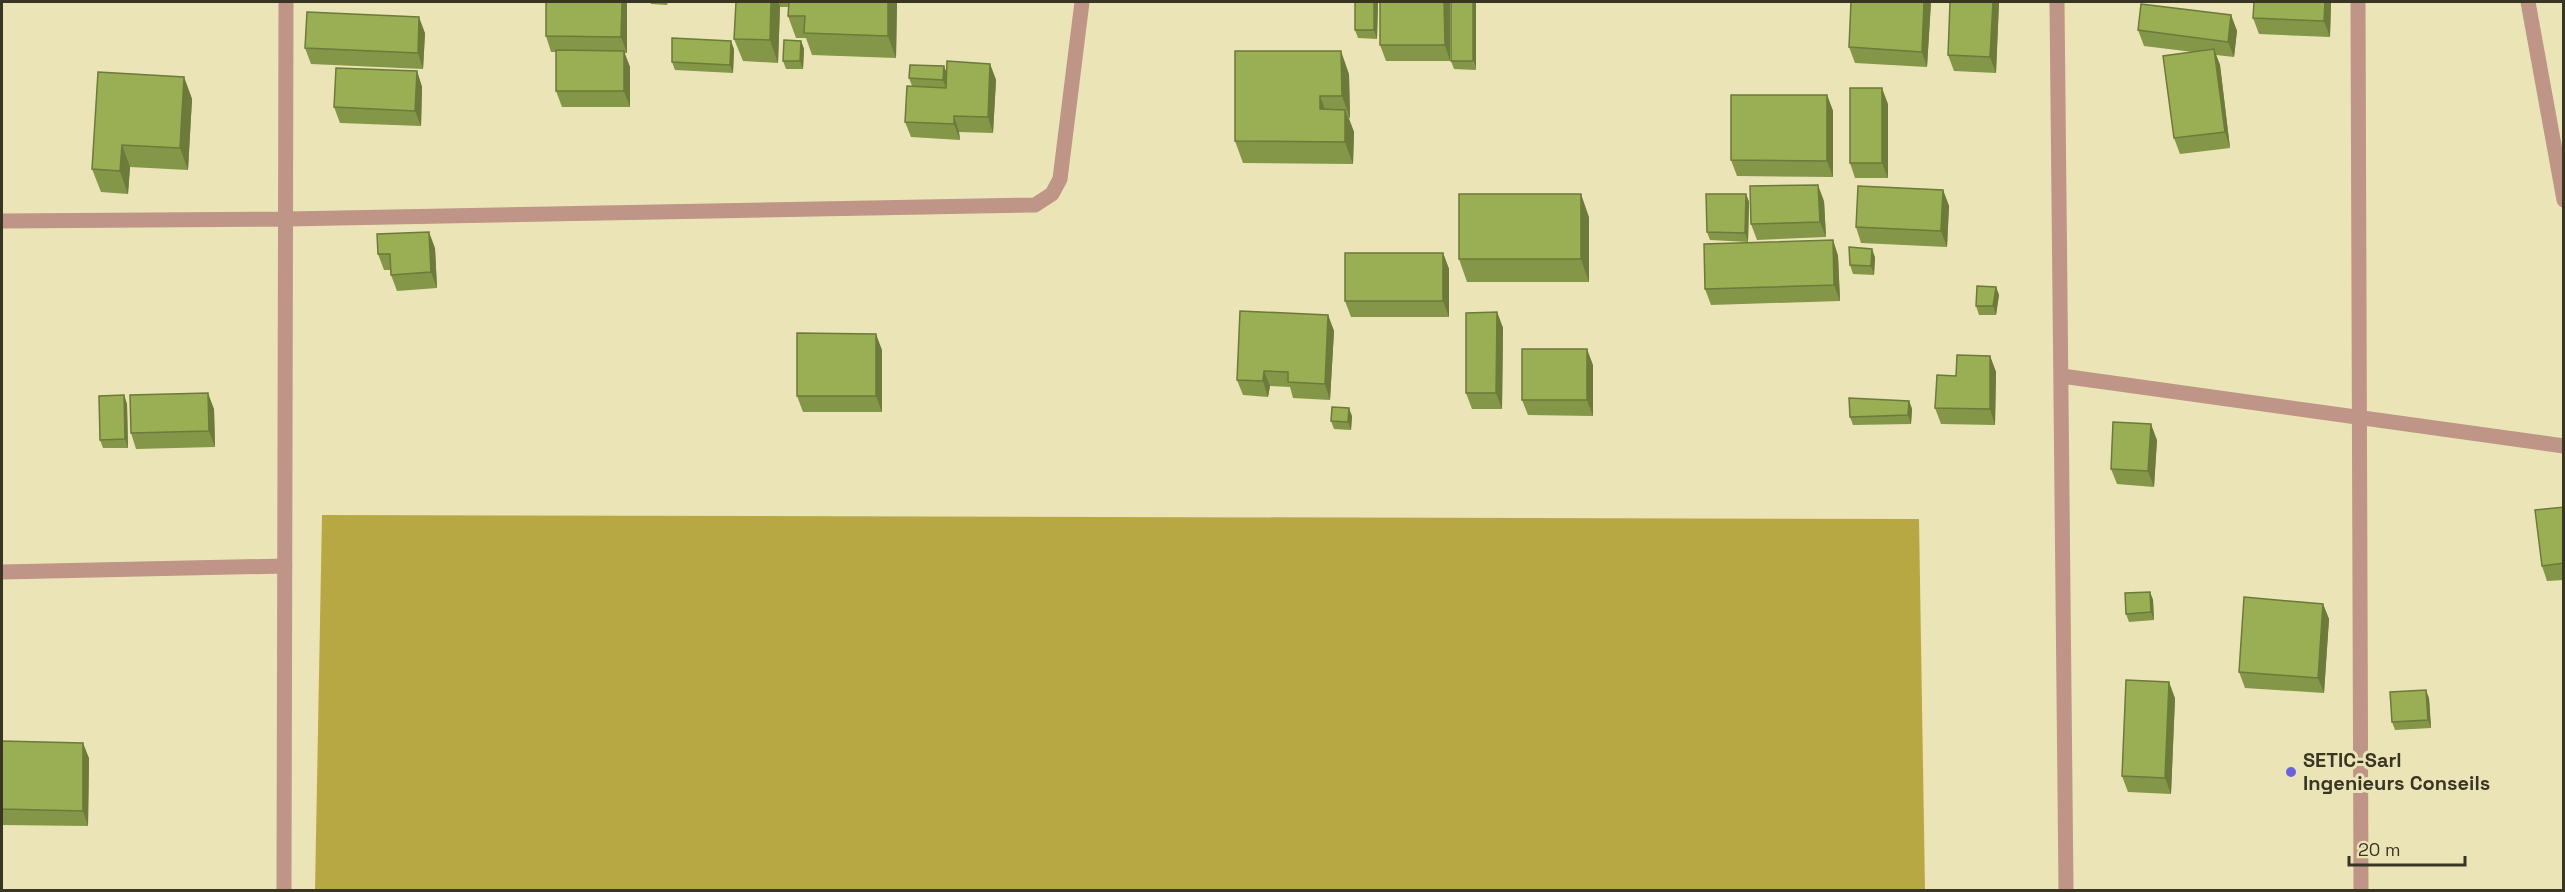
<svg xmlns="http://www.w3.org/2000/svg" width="2565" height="892" font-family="'Space Grotesk',sans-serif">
<rect width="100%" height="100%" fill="#ebe4b7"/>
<path fill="#b8a844" d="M322 515 1919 519 1925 890H315Z"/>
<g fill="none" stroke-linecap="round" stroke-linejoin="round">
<path stroke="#be9586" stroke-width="15" d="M2057 2 2066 890
M2358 2 2361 890
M2528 2 2564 200
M2 221 287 219 1035 205 1052 194 1060 179 1082 2
M2062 376 2564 446
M2 572 285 566
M284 890 286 2"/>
</g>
<path fill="#849647" d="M627 2V53H624L630 67V107H562L556 91V52H551L546 36Z
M650 2H668L667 5 651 4Z
M736 2H897L896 58 812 55 806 38H796L788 16 789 7H780L778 63 743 61 734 39Z
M1355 2H1378L1377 39 1358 38 1355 30Z
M1380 2H1450V61H1386L1380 45Z
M1451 2 1476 70 1454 69 1451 61Z
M1851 2H1931L1927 67 1855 63 1849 47Z
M1999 2 1996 73 1954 71 1948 55Z
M2254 2H2331L2330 37 2259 34 2253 18Z
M2231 15 2237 31 2234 57 2216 55 2220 65 2230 148 2180 154 2174 138 2193 52 2144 46 2138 30Z
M425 33 423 69 311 64 305 48Z
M801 41 804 49 803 69H786L783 61Z
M734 49 733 73 675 70 672 62Z
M990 64 996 80 993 133 959 132 960 140 911 137 905 122 912 86 909 78 944 66 946 72Z
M417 71 422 87 421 126 340 123 334 107Z
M1349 74 1350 118H1349L1354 132 1353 164 1243 163 1235 141Z
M184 77 192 99 188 170 130 167 128 194 101 192 92 169Z
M1827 95 1833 111V177L1737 176 1731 160Z
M1888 104V178H1855L1850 163Z
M1943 190 1949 206 1947 247 1861 243 1856 227Z
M1746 194 1749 202 1748 242 1710 240 1707 232Z
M1824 201 1826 237 1757 240 1751 224Z
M1589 217V282H1467L1459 259Z
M1833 240 1838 256 1840 301 1711 305 1705 289Z
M435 248 437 288 397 291 391 275V270H384L378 254Z
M1443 253 1449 269V317H1351L1345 301Z
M1875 257 1874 275 1853 274 1850 265Z
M1996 287 1999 295 1996 315H1979L1976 306Z
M1497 312 1503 328 1502 409H1472L1466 393Z
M1328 315 1334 331 1330 400 1293 398 1290 387 1270 386 1268 397 1243 395 1237 380Z
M882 350V412H803L797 396Z
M1990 356 1996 372 1995 425 1941 424 1935 408Z
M1593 365V416L1528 415 1522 400Z
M124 395 127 404 128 448H103L100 440Z
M1909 401 1912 409 1911 424 1853 425 1850 417Z
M214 409 215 447 136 449 131 433Z
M1352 416 1351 430 1334 429 1331 421Z
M2157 440 2154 487 2117 484 2111 469Z
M2564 507V580L2547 581 2542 566Z
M2150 592 2153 600 2154 620 2129 622 2126 614Z
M2323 604 2329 619 2324 693 2245 688 2239 672Z
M2175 698 2171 794 2128 792 2122 776Z
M2429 698 2431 728 2395 730 2392 722Z
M2 741 89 758 88 826 2 825Z"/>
<path fill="#6c7a3a" d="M622 2H627V53L621 37Z
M771 2H778L780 7 778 63 770 40Z
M888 2H897L896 58 888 36Z
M1374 2H1378L1377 39 1374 30Z
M1444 2H1450V61L1445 45Z
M1473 2H1476V70L1473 61Z
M1924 2H1931L1927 67 1922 52Z
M1993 2H1999L1996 73 1990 57Z
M2325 2H2331L2330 37 2324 21Z
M2231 15 2237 31 2234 57 2228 42Z
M419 17 425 33 423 69 418 53Z
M731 41 734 49 733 73 730 65Z
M801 41 804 49 803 69 800 61Z
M2214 49 2220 65 2230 148 2225 132Z
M624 51 630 67V107L624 91Z
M1341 51 1349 74 1350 118 1342 96Z
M990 64 996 80 993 133 988 117Z
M944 66 947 74 946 88 943 80Z
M417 71 422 87 421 126 415 111Z
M184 77 192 99 188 170 180 148Z
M1882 88 1888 104V178L1882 163Z
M1827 95 1833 111V177L1827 161Z
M1320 96 1328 118 1320 109Z
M1345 110 1354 132 1353 164 1345 142Z
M954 116 959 132 960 140 954 124Z
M122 145 130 167 128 194 120 171Z
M1818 185 1824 201 1826 237 1820 222Z
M1943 190 1949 206 1947 247 1941 231Z
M1581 194 1589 217V282L1581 259Z
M1746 194 1749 202 1748 242 1745 233Z
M429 232 435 248 437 288 431 272Z
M1833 240 1838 256 1840 301 1834 285Z
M1872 249 1875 257 1874 275 1871 266Z
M1443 253 1449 269V317L1443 301Z
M1996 287 1999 295 1996 315 1993 306Z
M1497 312 1503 328 1502 409 1496 393Z
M1328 315 1334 331 1330 400 1325 384Z
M876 334 882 350V412L876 396Z
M1587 349 1593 365V416L1587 400Z
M1990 356 1996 372 1995 425 1990 409Z
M1264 371 1270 386 1268 397 1263 381Z
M208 393 214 409 215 447 209 431Z
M124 395 127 404 128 448 125 439Z
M1909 401 1912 409 1911 424 1908 415Z
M1349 408 1352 416 1351 430 1348 422Z
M2151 424 2157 440 2154 487 2148 471Z
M2150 592 2153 600 2154 620 2151 612Z
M2323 604 2329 619 2324 693 2318 678Z
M2169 682 2175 698 2171 794 2165 778Z
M2426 690 2429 698 2431 728 2428 720Z
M83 743 89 758 88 826 83 811Z"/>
<path fill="#9aaf53" stroke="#6c7a3a" stroke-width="1.5" d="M546 2H622L621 37 546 36Z
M736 2H771L770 40 734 39Z
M789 2H888V36L804 33 805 16H788Z
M1355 2H1374V30H1355Z
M1380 2H1444L1445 45H1380Z
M1451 2H1473V61H1451Z
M1851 2H1924L1922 52 1849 47Z
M1950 2H1993L1990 57 1948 55Z
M2254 2H2325L2324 21 2253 18Z
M2141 4 2231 15 2228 42 2138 30Z
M307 12 419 17 418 53 305 48Z
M672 38 731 41 730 65 672 62Z
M784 40 801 41 800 61H783Z
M2214 49 2225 132 2174 138 2163 56Z
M556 50 624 51V91H556Z
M1235 51H1341L1342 96H1320V109L1345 110V142L1235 141Z
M947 61 990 64 988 117 954 116V124L905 122 907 86 946 88Z
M910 65 944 66 943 80 909 78Z
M336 68 417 71 415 111 334 107Z
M98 72 184 77 180 148 122 145 120 171 92 169Z
M1850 88H1882V163H1850Z
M1731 95H1827V161L1731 160Z
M1818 185 1820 222 1751 224 1750 186Z
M1858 186 1943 190 1941 231 1856 227Z
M1459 194H1581V259H1459Z
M1706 194H1746L1745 233 1707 232Z
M429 232 431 272 391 275 390 254H378L377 234Z
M1833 240 1834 285 1705 289 1704 244Z
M1849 247 1872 249 1871 266 1850 265Z
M1345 253H1443V301H1345Z
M1977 286 1996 287 1993 306H1976Z
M1240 311 1328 315 1325 384 1288 382V372L1264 371 1263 381 1237 380Z
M1497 312 1496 393H1466V313Z
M797 333 876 334V396H797Z
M1522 349H1587V400H1522Z
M1957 355 1990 356V409L1935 408 1937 375 1956 376Z
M208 393 209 431 131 433 130 395Z
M124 395 125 439 100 440 99 396Z
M1849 398 1909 401 1908 415 1850 417Z
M1332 407 1349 408 1348 422 1331 421Z
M2113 422 2151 424 2148 471 2111 469Z
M2564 507V563L2542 566 2535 510Z
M2150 592 2151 612 2126 614 2125 593Z
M2244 597 2323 604 2318 678 2239 672Z
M2126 680 2169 682 2165 778 2122 776Z
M2426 690 2428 720 2392 722 2390 692Z
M2 741 83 743V811L2 809Z"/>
<circle fill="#6764dd" stroke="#ebe4b7" stroke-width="2" cx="2291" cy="772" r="6"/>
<g text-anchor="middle" stroke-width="6" stroke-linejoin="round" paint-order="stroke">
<g font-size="20" font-weight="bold" fill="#383523" stroke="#ebe4b7" text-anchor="start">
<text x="2303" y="767">SETIC-Sarl<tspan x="2303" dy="23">Ingenieurs Conseils</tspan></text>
</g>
</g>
<rect width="2565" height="892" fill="none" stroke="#383523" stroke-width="6"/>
<path d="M2349 856v9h116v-9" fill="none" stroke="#383523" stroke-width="3"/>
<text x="2358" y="856" font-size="18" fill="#383523" stroke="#ebe4b7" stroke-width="4.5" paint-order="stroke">20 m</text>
</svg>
